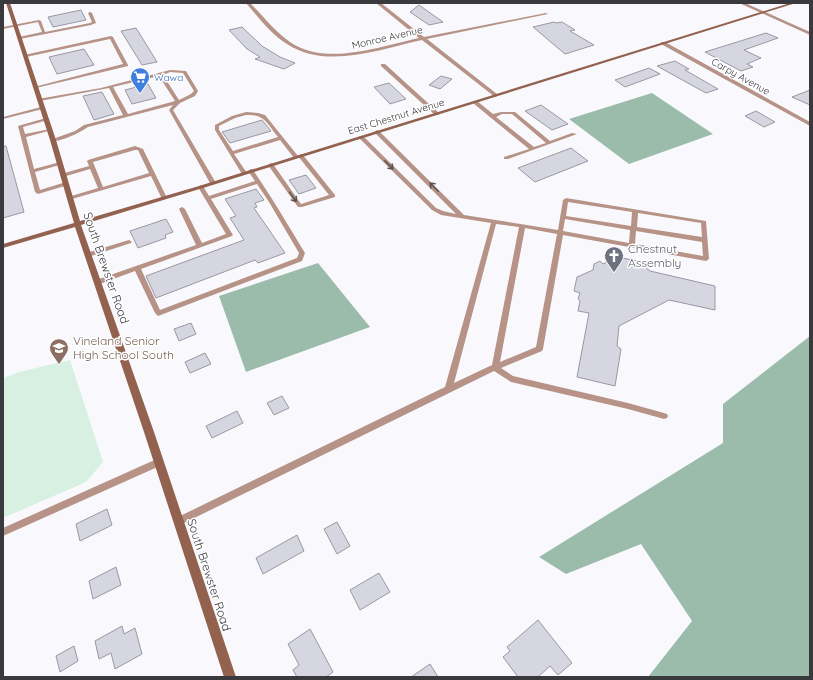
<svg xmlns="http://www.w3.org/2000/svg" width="813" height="680" font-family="Quicksand,sans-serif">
<rect width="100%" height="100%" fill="#f9f9fd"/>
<path fill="#d8f0e2" d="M70 360 103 462 86 482 3 518V378L19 372Z"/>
<path fill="#9cbcab" d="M652 93 713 134 629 164 569 119Z
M318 263 370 327 246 372 219 296Z
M810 336V677H648L692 621 641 544 566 574 539 557 723 443V404Z"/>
<path fill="#d6d6e1" stroke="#9998a2" d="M419 5 443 22 429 25 410 12Z
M81 10 86 20 53 27 48 17Z
M554 22 556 23 562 22 575 30 570 31 594 45 565 54 533 27Z
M242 27 262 46 280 57 295 63 284 69 255 59 260 57 247 49 229 30Z
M136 28 146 44 157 62 142 65 121 31Z
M766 33 778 38 744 50 761 58 747 64 753 67 741 71 705 52Z
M84 49 94 65 57 74 49 57Z
M675 61 689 69 685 70 718 89 706 93 657 66Z
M649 68 660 74 625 87 615 80Z
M441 76 452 79 440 89 429 85Z
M389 83 406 99 390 104 374 87Z
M148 84 156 98 132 104 125 90Z
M810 90V105L792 97Z
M102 92 114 114 94 120 83 96Z
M541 105 568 124 552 130 525 111Z
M756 111 775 122 764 127 745 116Z
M262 120 271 131 230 143 222 132Z
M3 146H6L24 212 3 218Z
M571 148 588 161 535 182 518 168Z
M306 175 316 188 299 194 289 180Z
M256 189 264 200 255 203 257 207 254 208 285 253 258 263 255 260 156 298 146 276 244 240 230 218 236 216 225 199Z
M166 219 173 232 165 235 166 238 138 248 130 231Z
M617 257 638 261 650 271 715 286V310L669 300 619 326 617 346 621 349 615 386 577 377 589 313 578 311 580 301 578 299 580 293 574 291 577 277 593 270 594 264 600 261 603 264Z
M191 323 196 334 179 341 174 329Z
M205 353 211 364 190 373 185 362Z
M282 396 289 408 274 415 267 403Z
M237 411 243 423 212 438 206 426Z
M107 509 112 525 80 541 76 524Z
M337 522 350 546 337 554 324 529Z
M297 535 304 551 263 574 256 558Z
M116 567 121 585 93 599 89 581Z
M379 573 390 592 360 610 350 590Z
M538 620 572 663 558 675 550 666 538 677H518L503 657 510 651 507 647Z
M122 626 124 634 135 628 142 654 115 669 111 653 99 659 95 641Z
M310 629 333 672 326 677H297L293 670 299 665 288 644Z
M74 646 78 661 60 672 56 656Z
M430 664 438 677H411Z"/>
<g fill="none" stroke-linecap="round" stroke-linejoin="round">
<path fill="#b69386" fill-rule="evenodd" d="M90 12 92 13 96 23 91 25 20 39H19V37L42 32 38 22 3 29V27L39 20 41 21 45 32 90 23 92 22 88 13Z
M111 36 113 37 128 65V66L36 88 34 87 123 64 110 39 26 57H24V55Z
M381 64H385L439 113V115H435L381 66Z
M170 70 186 71 198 91 195 96 180 103 173 110 216 183 215 184H211L210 183 169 110 173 105 88 127C81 132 58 144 50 140L75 131 84 125 123 115 109 88 40 101H38V99L101 88ZM170 72 183 73 194 91 191 94 179 100 163 75ZM159 76 175 101 128 114 113 87Z
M473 101H477L493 114 501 112H515L550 141 572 133 577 134 508 159H504V157L529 149 473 103ZM502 114H512L546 143 534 147 496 117Z
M41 107 43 108V109L3 119V117Z
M246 112 258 113 265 115 298 156V158H294L280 140 234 154 247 173 246 174H242L215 130V125L232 116ZM246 115C265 114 267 124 278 137L233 151 219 130V126L235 118Z
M46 118 48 119V120L23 127 25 134 50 129 52 130 26 137 34 169 60 162 63 164 35 172 40 190 66 182 69 184 68 185 38 194 35 192 18 126Z
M377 130 379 131 464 215 558 230 563 200 566 198 706 221 709 259 706 261 563 235 543 349 542 351 501 368 513 376 628 403 664 413 667 414 668 416 667 418 664 419 628 409 511 382 494 371 182 524 179 525 176 524 175 521 176 518 445 387 491 223 441 215 432 210 359 138V136H363L436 208 443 211 456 214 374 132ZM568 202 632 212 631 226 566 216ZM638 213 701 223 702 237 637 227ZM565 219 630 230 629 243 563 231ZM496 224 519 227 492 365 454 383ZM525 228 557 234 536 347 500 362ZM636 231 702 242 703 256 635 244Z
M135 146 143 149 167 198 166 199H162L151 176 72 199H68V197L98 188 90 169 63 177 61 176V174L89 166 87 161 88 160ZM135 150H138L149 173 103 187 93 162Z
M301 154 303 155 335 195V197L302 207H298L268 165 271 163 273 164 301 204 329 195 298 156Z
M251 169 253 170C271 196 288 225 305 253L302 261 158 316 155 313 135 271 100 284H96L95 282 96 280 196 245 179 209 180 208 182 207 185 209 202 243 226 234 198 187 201 185 203 186 209 196 255 181 248 171ZM257 184 269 202 299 253 297 258 160 310 141 269 232 236 233 235 211 199Z
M129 240 132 242 131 243 88 257 85 255 86 253Z
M159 458 162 459 163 462 162 465 3 536V528Z"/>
<path fill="#b69386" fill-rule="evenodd" d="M246 3H250C263 16 275 32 290 42 326 67 381 46 419 38L376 3H381L424 37 546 13 548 14 427 39 497 94V96L495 97 422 40C381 49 326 70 287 44 271 34 258 17 246 3Z
M739 3H745L810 32V35Z
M661 42H665L810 122V126L661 44Z"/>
<path fill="#93624f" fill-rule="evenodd" d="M6 3H10L56 140 80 221 199 186 790 3H796L203 188 81 225 154 432 236 677H224L144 432 75 227 3 248V244L74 223 50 140Z"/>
</g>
<defs><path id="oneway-shaft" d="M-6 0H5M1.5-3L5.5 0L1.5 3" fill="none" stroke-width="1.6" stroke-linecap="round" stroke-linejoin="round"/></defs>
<g stroke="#5e5454">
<use href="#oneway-shaft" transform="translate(389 165) rotate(45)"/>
<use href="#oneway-shaft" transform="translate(434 187) rotate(-135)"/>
<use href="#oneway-shaft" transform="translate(293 197) rotate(55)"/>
</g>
<defs>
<g id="supermarket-pin" transform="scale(1)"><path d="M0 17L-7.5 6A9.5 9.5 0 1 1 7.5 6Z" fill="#3f7fe0" stroke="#fff"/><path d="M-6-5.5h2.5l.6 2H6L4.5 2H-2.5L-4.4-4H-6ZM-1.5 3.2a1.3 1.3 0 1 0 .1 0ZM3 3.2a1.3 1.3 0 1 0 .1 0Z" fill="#fff"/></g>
<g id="church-pin" transform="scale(1)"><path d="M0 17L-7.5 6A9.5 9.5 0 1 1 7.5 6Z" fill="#6b7280" stroke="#fff"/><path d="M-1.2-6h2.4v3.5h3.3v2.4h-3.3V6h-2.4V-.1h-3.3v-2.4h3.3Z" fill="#fff"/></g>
<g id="school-pin" transform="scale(1)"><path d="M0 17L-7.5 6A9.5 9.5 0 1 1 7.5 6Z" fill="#8d6e63" stroke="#fff"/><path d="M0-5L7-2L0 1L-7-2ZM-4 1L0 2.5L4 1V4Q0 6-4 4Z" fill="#fff"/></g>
</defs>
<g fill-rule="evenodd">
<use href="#supermarket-pin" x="140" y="77"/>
<use href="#church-pin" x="614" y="256"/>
<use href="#school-pin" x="59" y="348"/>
</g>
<g text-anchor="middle" stroke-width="3" stroke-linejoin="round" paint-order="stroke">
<g font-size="10" fill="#39393e" stroke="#fff">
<text transform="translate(387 37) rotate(-13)" y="4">Monroe Avenue</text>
<text transform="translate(741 76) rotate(29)" y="4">Carpy Avenue</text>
<text transform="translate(396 116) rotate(-17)" y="4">East Chestnut Avenue</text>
</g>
<g font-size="10" fill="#366cbe" stroke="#fff" text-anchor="start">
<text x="154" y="81">Wawa</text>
</g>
<g font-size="12" fill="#5b616d" stroke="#fff" text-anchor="start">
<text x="628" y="253">Chestnut<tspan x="628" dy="14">Assembly</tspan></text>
</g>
<g font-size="12" fill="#39393e" stroke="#fff">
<text transform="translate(106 268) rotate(71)" y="4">South Brewster Road</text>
<text transform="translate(209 575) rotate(72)" y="4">South Brewster Road</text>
</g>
<g font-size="12" fill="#785e54" stroke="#fff" text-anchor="start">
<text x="73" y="345">Vineland Senior<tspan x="73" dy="14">High School South</tspan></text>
</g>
</g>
<rect width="813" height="680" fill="none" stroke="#39393e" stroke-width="8"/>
</svg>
